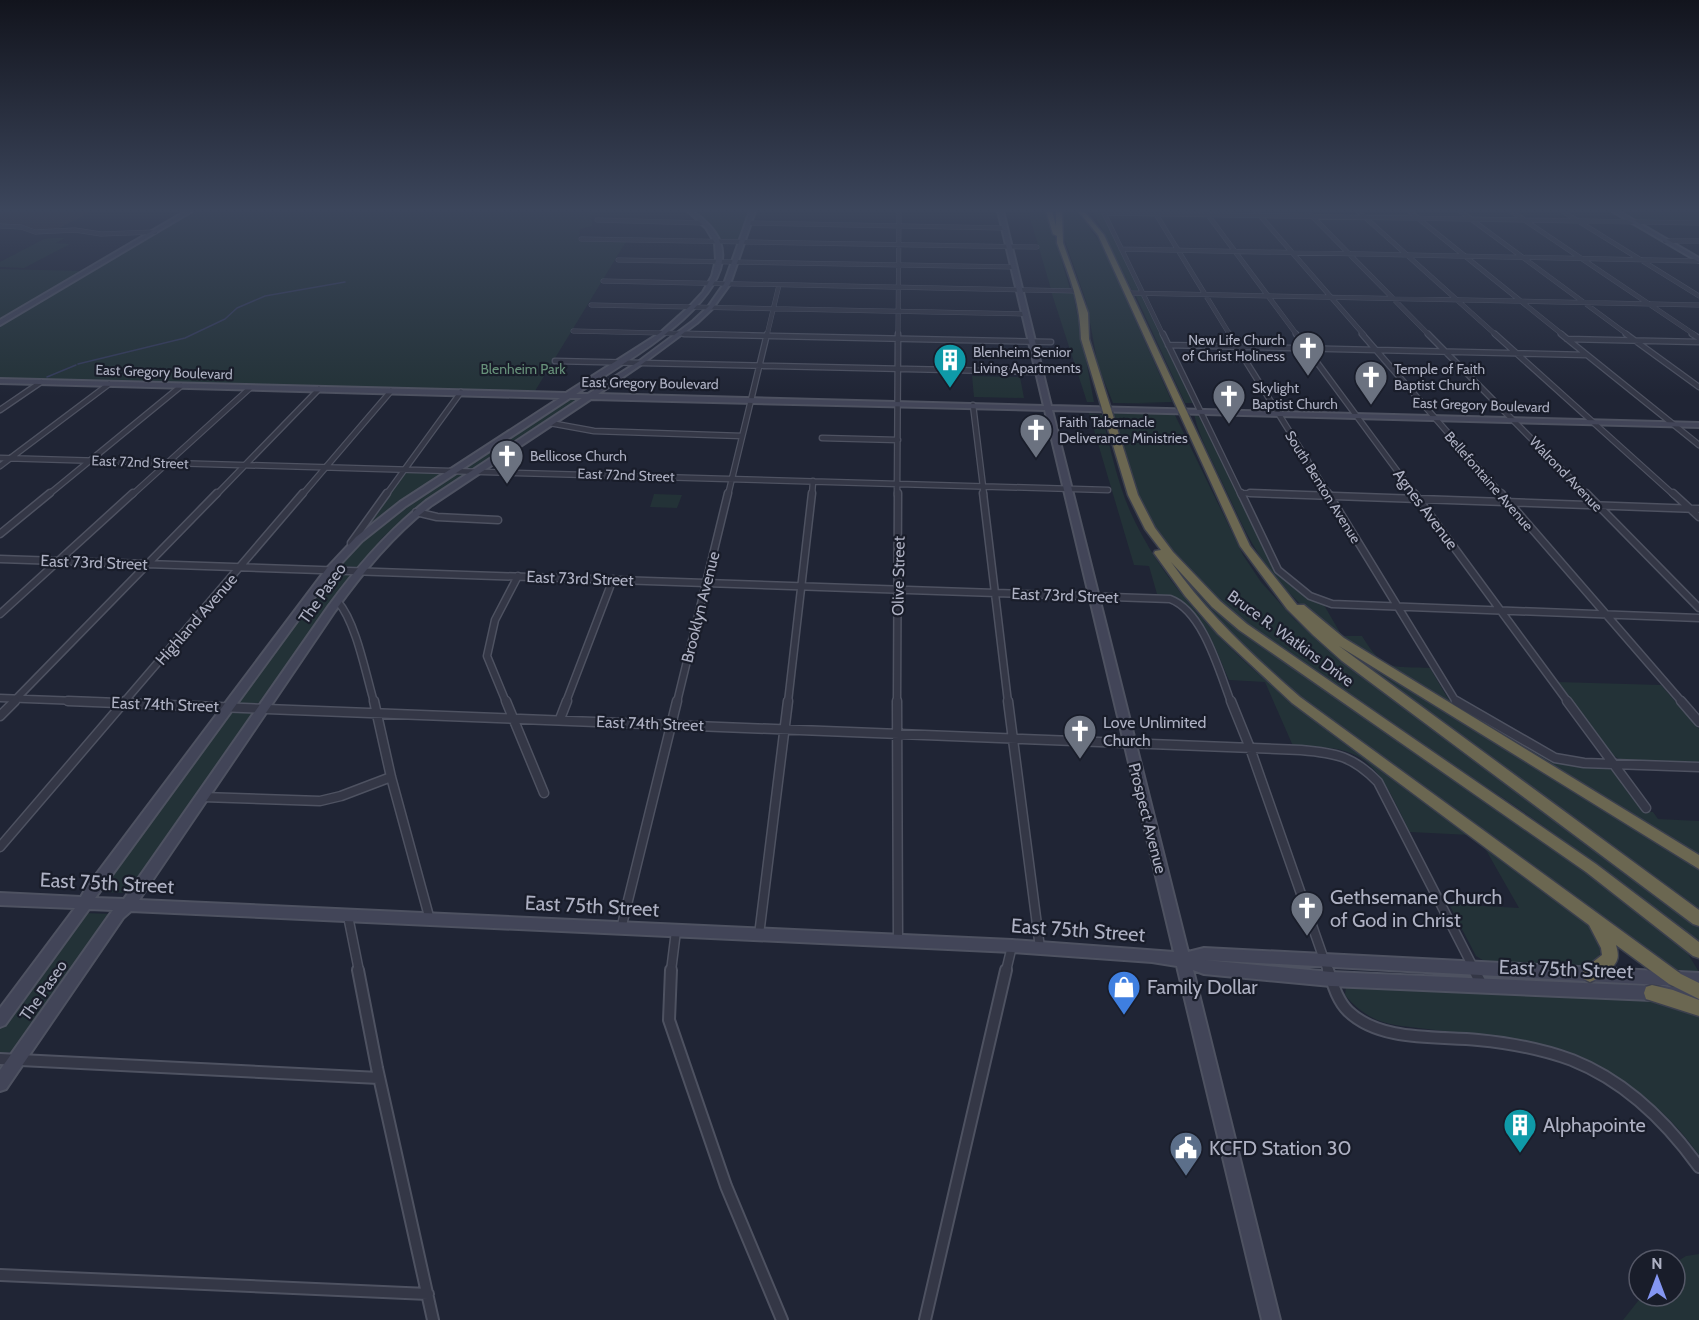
<svg xmlns="http://www.w3.org/2000/svg" width="1699" height="1320" font-family="Cabin,sans-serif">
<rect width="100%" height="100%" fill="#202535"/>
<path fill="#2f2b37" d="M0 211H93L53 231 30 230 22 226 0 225Z"/>
<path fill="#233237" d="M194 211H595L589 218 592 221V226L580 229 579 240H627L535 391 0 379V325Z
M693 211H750L739 240H718L705 221Z
M1028 211H1047L1070 289H1051Z
M1063 211H1077L1101 244 1172 402 1139 403 1173 404 1113 403 1098 366 1086 301 1064 238Z
M1093 211H1101L1139 291 1132 290Z
M1618 211H1699V223L1634 221Z
M53 238H65L56 243 70 244 24 268 0 267V262L44 239Z
M0 269 84 271 0 318Z
M1051 291 1073 293 1094 402H1087Z
M1135 294H1141L1193 403H1185Z
M972 376 1020 377 1024 398 974 397Z
M569 397 583 398 478 468H463Z
M1113 412 1174 413 1243 555 1261 582 1295 620 1366 679 1699 926V944C1653 910 1606 875 1562 840 1517 805 1467 775 1420 743 1334 685 1222 622 1162 537 1136 501 1125 453 1113 412Z
M1089 413 1102 415C1110 447 1117 481 1130 511 1191 648 1353 748 1470 835L1410 832C1396 806 1382 766 1353 754 1336 746 1313 747 1293 746L1265 682 1229 680C1213 644 1201 601 1157 594L1149 566 1134 565Z
M1194 414 1200 417 1273 568 1311 600 1324 605 1342 636H1362C1384 672 1391 666 1430 668L1447 697 1456 706 1551 761 1569 765 1611 768C1622 780 1635 812 1653 812L1658 819 1699 821V857L1380 663C1333 633 1283 598 1255 548 1242 527 1233 504 1222 482 1212 460 1199 437 1194 414Z
M411 471 444 473 370 523 404 474Z
M457 473 468 474 405 518 383 537 358 567 340 566C350 543 432 482 457 473Z
M654 494H655L682 495 677 508 650 507Z
M1172 566 1210 605 1257 643 1588 874 1685 949 1699 972 1669 969 1599 914 1315 709 1276 677 1220 624Z
M336 573 351 574 352 577 264 701 254 704 239 703 238 701 330 575Z
M1318 627 1363 661 1699 869V910L1346 653Z
M1558 682 1661 685 1699 729V763L1621 760 1614 756Z
M234 711H253L255 714 131 890 127 893 100 892 99 890 228 713Z
M1482 843 1590 924 1602 950 1596 961 1583 968 1486 962 1476 956 1449 904 1519 908Z
M84 913 113 914 15 1052 0 1053V1025Z
M1485 975 1621 981 1624 987 1496 980Z
M1346 986 1668 1001 1699 1016V1155C1667 1108 1602 1056 1545 1045 1506 1037 1466 1034 1427 1029 1411 1027 1392 1026 1377 1020 1364 1014 1354 1006 1345 995Z
M1699 1254V1320H1623L1642 1296H1675V1263L1686 1256Z"/>
<g fill="none" stroke-linecap="round" stroke-linejoin="round">
<path stroke="#353c5b" stroke-width="1.5" d="M78 364 185 338 225 319 237 308 265 296 345 282
M47 377 76 365"/>
<g stroke="#4e5261" stroke-width="5">
<path id="street-far4" d="M1103 211 1163 335
M1154 211 1230 335
M1205 211 1297 335
M1256 211 1364 335
M1307 211 1429 335
M1358 211 1496 335
M1409 211 1563 335
M1460 211 1628 335
M1511 211 1695 335
M1562 211 1699 296
M1104 213 1699 223
M597 220 704 223
M749 223 1004 228
M0 226 21 227 35 232 75 230 101 234 155 232
M581 239 1037 247
M1665 241H1699
M1121 249 1699 261
M618 260 1014 267
M603 281 1078 291
M1129 293 1699 305
M591 305 1025 314
M573 331 749 335
M767 335 779 285
M898 335 899 211"/>
</g>
<g stroke="#4e5261" stroke-width="7">
<path id="street-far3" d="M684 334 1051 342
M1163 334 1241 495
M1229 334 1329 495
M1296 334 1415 495
M1362 334 1502 495
M1428 334 1587 495
M1495 334 1674 495
M1561 334 1699 445
M1626 334 1699 387
M1692 334 1699 338
M1567 339 1699 342
M1168 345 1587 355
M555 361 1039 372
M973 405 984 495
M0 410 41 382
M550 423 594 431 742 436
M822 438 898 440
M0 458 1108 490
M0 466 109 384
M1241 493 1293 495
M48 495 181 386
M132 495 250 388
M216 495 319 389
M302 495 391 391
M386 495 461 392
M728 495 767 334
M812 495 813 481
M897 495 898 334"/>
</g>
<g stroke="#4e5261" stroke-width="9">
<path id="street-far2" d="M983 493 1008 702
M1241 493 1278 570 1310 596 1332 604 1699 618
M1250 493 1699 509
M1328 493 1455 700 1459 702
M1414 493 1568 702
M1501 493 1682 702
M1586 493 1699 608
M1673 493 1699 517
M416 512 437 517 498 520
M0 534 50 493
M351 543 387 493
M0 559 1170 599C1203 611 1219 671 1231 702
M338 602C356 622 366 675 374 702
M0 614 133 493
M0 698 105 702
M13 702 217 493
M124 702 303 493
M506 702 487 656 495 620 518 576
M566 702 613 579
M677 702 728 493
M788 702 812 493
M897 702 898 493"/>
</g>
<g stroke="#4e5261" stroke-width="11">
<path id="street-far1" d="M68 701 1301 750C1336 753 1353 756 1378 782L1475 971
M374 701 391 777 430 920
M506 701 544 793
M897 701 898 941
M1008 701 1040 948
M1231 701 1250 748 1328 971
M1456 701 1555 758 1584 763 1699 767
M1567 701 1646 808
M1681 701 1699 722
M0 716 15 701
M560 719 567 701
M203 797 320 801 341 796 391 777
M0 847 125 701
M348 916 359 971
M621 929 677 701
M759 935 788 701
M671 971 676 931
M1006 971 1012 946"/>
</g>
<g stroke="#4e5261" stroke-width="14">
<path id="street" d="M358 970 377 1068 433 1320
M671 970 669 1020 726 1186 782 1320
M1328 970C1333 984 1337 1000 1348 1011 1380 1042 1437 1036 1478 1040 1510 1043 1542 1049 1572 1060 1625 1081 1666 1121 1699 1167
M1474 970 1482 985
M0 1059 379 1078
M0 1275 428 1294
M925 1320 1006 970"/>
</g>
<g stroke="#4e5261" stroke-width="4">
<path id="secondary" d="M186 211H192L0 325V320Z
M688 211H693C704 220 715 229 720 242 741 300 615 368 576 394H588L638 362 693 321 708 307 724 284 750 211H755L730 284 712 309 697 323 642 364 598 394 1044 406 998 211H1003L1051 406 1699 423V427L1052 410 1188 952 1204 948 1699 973V987L1205 960 1331 972 1699 988V1002L1331 986 1204 974 1193 970 1280 1320H1262L1177 966 1152 962 1012 952 131 911 123 918 6 1089 0 1091V1070L113 910 89 909 5 1025 0 1027V1008L75 908 0 905V893L81 897 86 888 327 568 356 537 400 502 560 398 0 383V379L566 393 660 333 690 306 703 292 712 276 716 260 715 243 706 228ZM570 398H582L426 501C387 532 357 567 328 607L124 899 95 898 333 572 362 541 406 506ZM591 399 1045 410 1174 952 1012 940 139 900 335 611C364 571 393 535 432 505Z
M1612 211H1618L1699 258V262Z"/>
</g>
<g stroke="#3b3f4d" stroke-width="3">
<path id="highway" d="M1046 211H1052L1056 226V211H1062L1063 243 1088 313 1089 339 1138 495 1155 528 1173 552 1220 601 1247 624 1596 864 1699 942V958L1693 956 1586 872 1239 630 1212 607 1171 562C1207 613 1253 656 1300 697L1681 974 1699 983V999L1669 984 1616 945C1617 949 1619 955 1617 960 1615 968 1598 979 1590 982L1584 979 1582 974 1584 969 1602 955 1601 948 1589 925 1292 703 1218 634 1185 596 1154 553 1155 551 1161 550 1145 529 1128 495 1081 339C1080 301 1070 278 1057 243V236L1053 234Z
M1078 211H1084L1104 235 1250 546 1297 605H1304L1344 638 1699 855V869L1339 646 1699 910V926L1693 924 1342 661 1313 635 1287 609 1240 546 1098 235Z
M1652 985 1673 990 1699 1000V1016L1646 999 1644 993 1646 987Z"/>
</g>
<use href="#street-far4" stroke="#343746" stroke-width="4"/>
<use href="#street-far3" stroke="#343746" stroke-width="4.5"/>
<use href="#street-far2" stroke="#343746" stroke-width="6"/>
<use href="#street-far1" stroke="#343746" stroke-width="8"/>
<use href="#street" stroke="#343746" stroke-width="10"/>
<use href="#secondary" fill="#424558" fill-rule="evenodd"/>
<use href="#highway" fill="#6b6751" fill-rule="evenodd"/>
</g>
<linearGradient id="sky" x2="0" y2="1"><stop stop-color="#12141d"/><stop offset="0.53" stop-color="#3c465c"/><stop offset="1" stop-color="#3c465c" stop-opacity="0"/></linearGradient>
<rect width="1699" height="396" fill="url(#sky)"/>
<defs>
<g id="church-pin" transform="scale(1.725)"><path d="M0 17L-7.5 6A9.5 9.5 0 1 1 7.5 6Z" fill="#6b7280" stroke="#191d2a"/><path d="M-1.2-6h2.4v3.5h3.3v2.4h-3.3V6h-2.4V-.1h-3.3v-2.4h3.3Z" fill="#fff"/></g>
<g id="building-pin" transform="scale(1.725)"><path d="M0 17L-7.5 6A9.5 9.5 0 1 1 7.5 6Z" fill="#0f9aa8" stroke="#191d2a"/><path d="M-4-6H4V6H1V3H-1V6H-4ZM-2.5-4.3h1.7v1.8h-1.7ZM.8-4.3h1.7v1.8H.8ZM-2.5-1h1.7V.8h-1.7ZM.8-1h1.7V.8H.8Z" fill="#fff"/></g>
<g id="shop-pin" transform="scale(1.725)"><path d="M0 17L-7.5 6A9.5 9.5 0 1 1 7.5 6Z" fill="#3f7fe0" stroke="#191d2a"/><path d="M-5-2.5h2.3a2.7 3.5 0 0 1 5.4 0H5L5.5 6h-11ZM-1.5-2.5h3a1.5 2.3 0 0 0-3 0Z" fill="#fff"/></g>
<g id="civic-pin" transform="scale(1.725)"><path d="M0 17L-7.5 6A9.5 9.5 0 1 1 7.5 6Z" fill="#5c6f8a" stroke="#191d2a"/><path d="M-.6-6.5H3V-4.5H.6V-3L4-1V1h2V6H-6V1h2V-1L-.6-3ZM-1.2 2.5V6h2.4V2.5Z" fill="#fff"/></g>
</defs>
<g fill-rule="evenodd">
<use href="#church-pin" x="1308" y="348"/>
<use href="#building-pin" x="950" y="360"/>
<use href="#church-pin" x="1371" y="377"/>
<use href="#church-pin" x="1229" y="396"/>
<use href="#church-pin" x="1036" y="430"/>
<use href="#church-pin" x="507" y="456"/>
<use href="#church-pin" x="1080" y="731"/>
<use href="#church-pin" x="1307" y="908"/>
<use href="#shop-pin" x="1124" y="987"/>
<use href="#building-pin" x="1520" y="1125"/>
<use href="#civic-pin" x="1186" y="1148"/>
</g>
<g text-anchor="middle" stroke-width="4.5" stroke-linejoin="round" paint-order="stroke">
<g font-size="14" fill="#aeb1c3" stroke="#191d2a" text-anchor="start">
<text x="1285" y="345" text-anchor="end">New Life Church<tspan x="1285" dy="16">of Christ Holiness</tspan></text>
<text x="973" y="357">Blenheim Senior<tspan x="973" dy="16">Living Apartments</tspan></text>
<text x="1394" y="374">Temple of Faith<tspan x="1394" dy="16">Baptist Church</tspan></text>
<text x="1252" y="393">Skylight<tspan x="1252" dy="16">Baptist Church</tspan></text>
<text x="1059" y="427">Faith Tabernacle<tspan x="1059" dy="16">Deliverance Ministries</tspan></text>
<text x="530" y="461">Bellicose Church</text>
</g>
<g font-size="14" fill="#67917a" stroke="#191d2a">
<text x="523" y="374">Blenheim Park</text>
</g>
<g font-size="14" fill="#aeb1c3" stroke="#191d2a">
<text transform="translate(164 372) rotate(2)" y="5">East Gregory Boulevard</text>
<text transform="translate(650 383) rotate(1)" y="5">East Gregory Boulevard</text>
<text transform="translate(1481 405) rotate(2)" y="5">East Gregory Boulevard</text>
<text transform="translate(140 462) rotate(2)" y="5">East 72nd Street</text>
<text transform="translate(1566 474) rotate(46)" y="5">Walrond Avenue</text>
<text transform="translate(626 475) rotate(2)" y="5">East 72nd Street</text>
<text transform="translate(1489 481) rotate(49)" y="5">Bellefontaine Avenue</text>
<text transform="translate(1323 487) rotate(58)" y="5">South Benton Avenue</text>
</g>
<g font-size="16" fill="#aeb1c3" stroke="#191d2a">
<text transform="translate(1426 509) rotate(53)" y="6">Agnes Avenue</text>
<text transform="translate(94 562) rotate(2)" y="6">East 73rd Street</text>
<text transform="translate(898 576) rotate(-89)" y="6">Olive Street</text>
<text transform="translate(580 578) rotate(2)" y="6">East 73rd Street</text>
<text transform="translate(322 593) rotate(-55)" y="6">The Paseo</text>
<text transform="translate(1065 595) rotate(2)" y="6">East 73rd Street</text>
<text transform="translate(700 607) rotate(-76)" y="6">Brooklyn Avenue</text>
<text transform="translate(196 619) rotate(-49)" y="6">Highland Avenue</text>
<text transform="translate(1291 638) rotate(36)" y="6">Bruce R. Watkins Drive</text>
<text transform="translate(165 704) rotate(2)" y="6">East 74th Street</text>
<text transform="translate(650 723) rotate(2)" y="6">East 74th Street</text>
<text transform="translate(1148 818) rotate(76)" y="6">Prospect Avenue</text>
<text transform="translate(43 990) rotate(-55)" y="6">The Paseo</text>
</g>
<g font-size="16" fill="#aeb1c3" stroke="#191d2a" text-anchor="start">
<text x="1103" y="728">Love Unlimited<tspan x="1103" dy="18">Church</tspan></text>
</g>
<g font-size="20" fill="#aeb1c3" stroke="#191d2a">
<text transform="translate(107 883) rotate(3)" y="7">East 75th Street</text>
<text transform="translate(592 906) rotate(3)" y="7">East 75th Street</text>
<text transform="translate(1078 930) rotate(4)" y="7">East 75th Street</text>
<text transform="translate(1566 969) rotate(2)" y="7">East 75th Street</text>
</g>
<g font-size="20" fill="#aeb1c3" stroke="#191d2a" text-anchor="start">
<text x="1330" y="904">Gethsemane Church<tspan x="1330" dy="23">of God in Christ</tspan></text>
<text x="1147" y="994">Family Dollar</text>
<text x="1543" y="1132">Alphapointe</text>
<text x="1209" y="1155">KCFD Station 30</text>
</g>
</g>
<g transform="translate(1657 1278)"><circle r="28" fill="#191d2a" stroke="#555867" stroke-width="1.5"/>
<path d="M0-4.5L10 22L0 15L-10 22Z" fill="#8496f2"/>
<text y="-9" font-size="16" font-weight="bold" text-anchor="middle" fill="#aeb1c3">N</text>
</g>
</svg>
